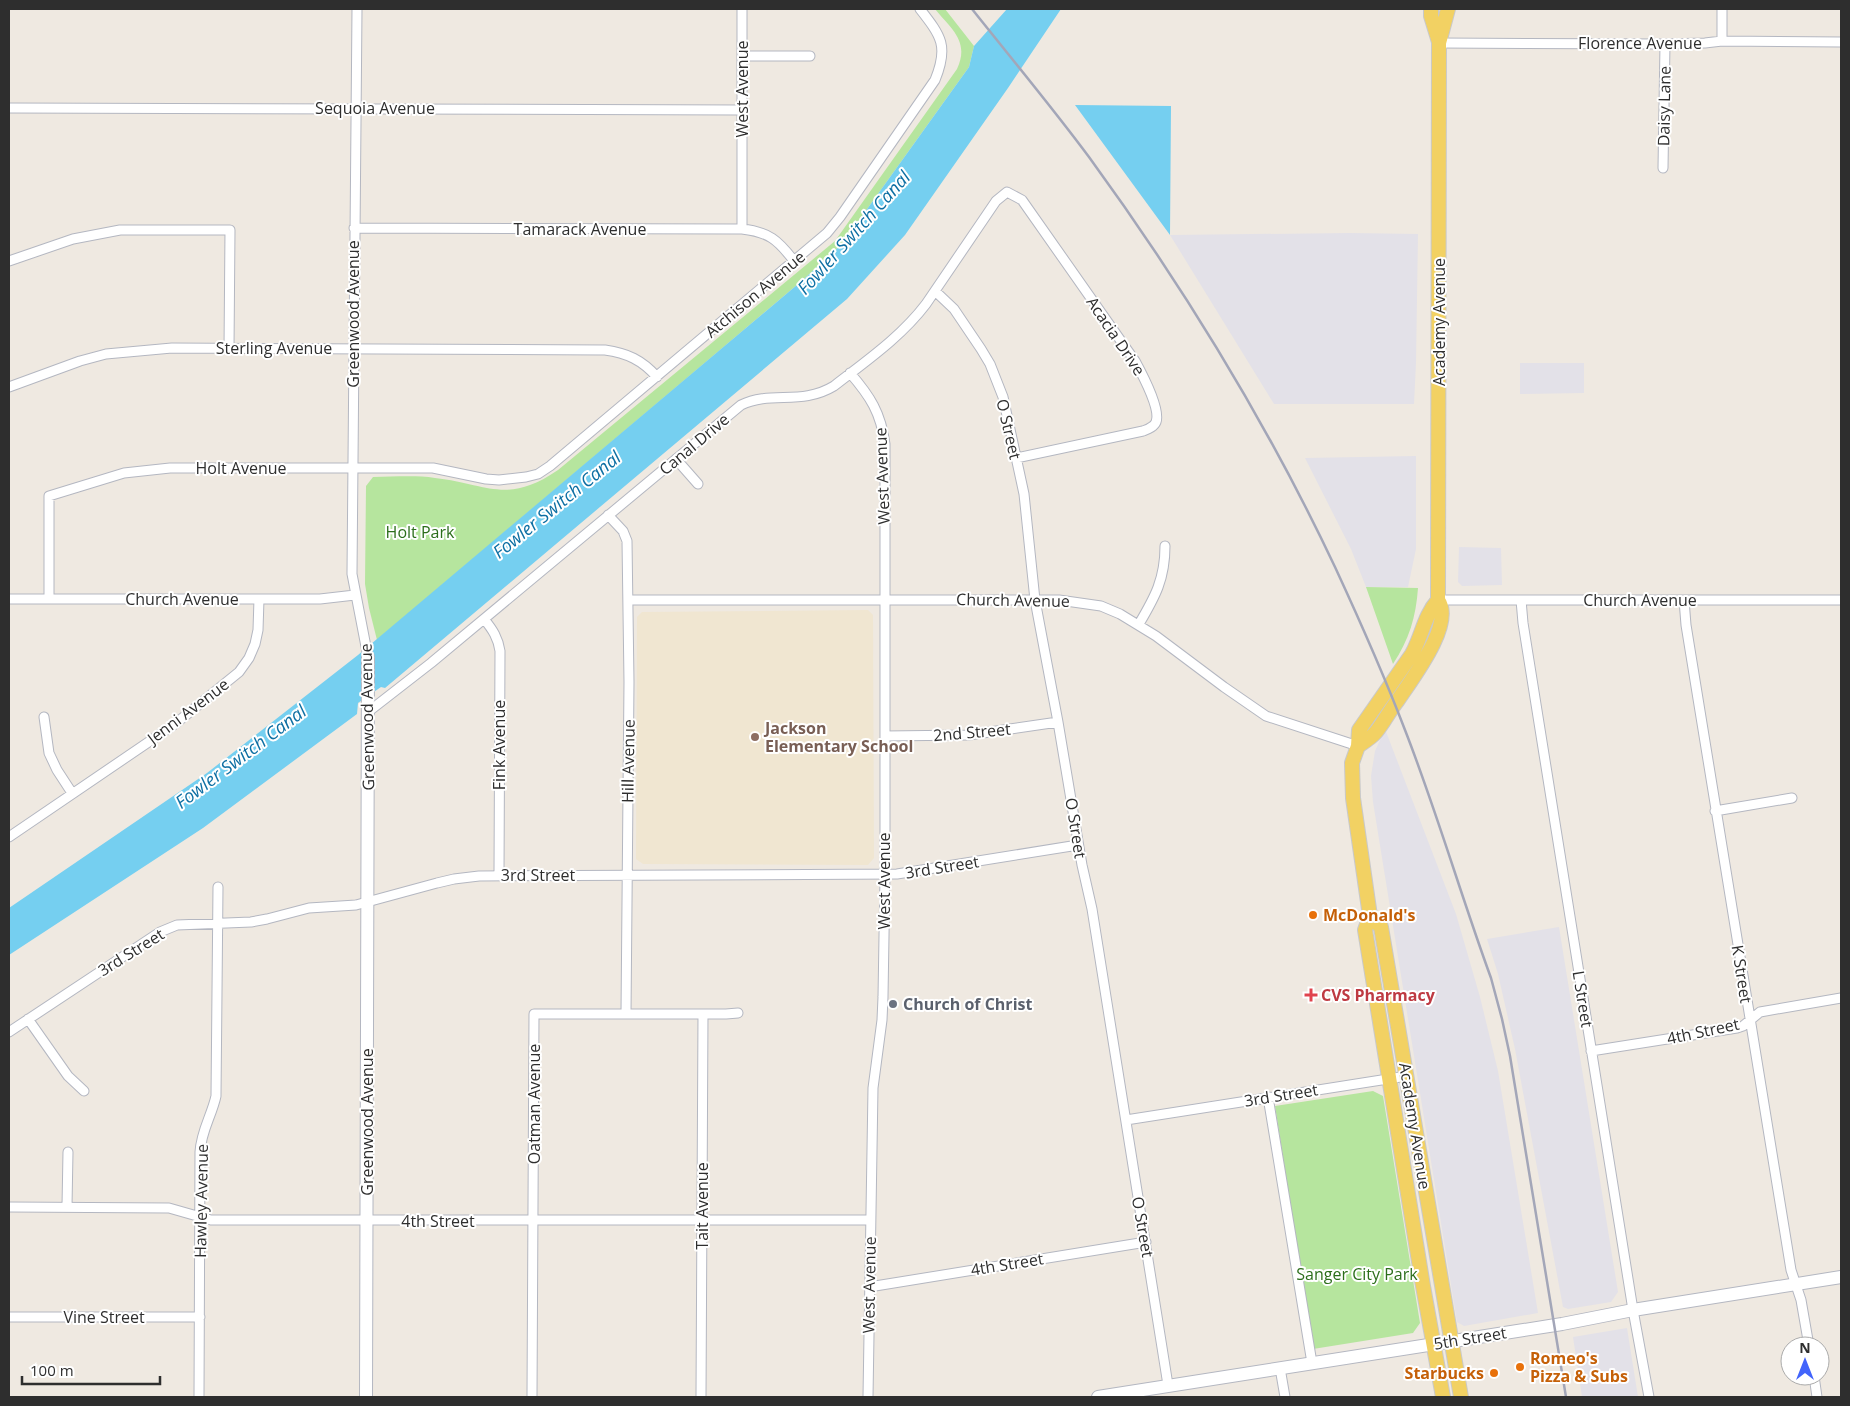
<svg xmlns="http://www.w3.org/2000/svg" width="1850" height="1406" font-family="'Open Sans',sans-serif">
<rect width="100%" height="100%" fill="#efe9e1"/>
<path fill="#e3e1e8" d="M1350 233 1418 234 1416 363 1414 404H1274L1170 235Z
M1520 363H1584V393L1520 394Z
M1416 456V549L1408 587H1366L1351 549 1305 458Z
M1459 547 1501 548 1502 585 1462 586 1458 582Z
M1385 729 1456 914 1480 997 1498 1071 1538 1313 1464 1326 1457 1322 1373 802 1371 776 1375 751Z
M1559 927 1618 1292 1611 1302 1568 1309 1563 1307 1515 1049 1498 974 1487 939Z
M1627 1328 1638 1397H1582L1573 1337Z"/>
<path fill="#f0e6d1" d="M868 610 873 615 874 858 868 865 643 864 636 859 637 617 642 612Z"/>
<path fill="#b6e59e" d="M935 9H945L974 46 969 67 842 244 804 279 377 640 369 608 365 584 366 486 373 477C393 477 415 475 435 478 488 484 507 505 558 470L800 270 835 241 957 69C970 41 951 29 935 9Z
M1366 587 1418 588C1416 617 1409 640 1393 664Z
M1373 1091 1383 1096 1420 1323 1413 1333 1313 1349 1275 1106Z"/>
<path fill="#75cff0" d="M1007 9H1061L1008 88 905 235 847 299 385 688 381 687 358 703 357 714 203 828 9 955V908L207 773 358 655 804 279 842 244 969 67 974 46Z
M1075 105 1171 106 1170 235Z"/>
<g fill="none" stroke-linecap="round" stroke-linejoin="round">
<g stroke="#b4b7c1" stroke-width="11">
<path id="street" d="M357 9 352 574 368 657
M742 9V229
M1722 41V9
M1439 43 1665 44 1705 43 1722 41 1841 42
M742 56H810
M9 108 741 110
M1663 168 1665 44
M354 228 742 229C769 232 778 240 794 261
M9 261 73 239 120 230H230L229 349
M935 291 954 309 981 349 990 364 1003 397 1024 494 1035 600 1058 722 1082 865 1092 909 1168 1385
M850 373C870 396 881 413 885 444V875L883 997 882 1020 873 1088 868 1397
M9 387 80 361 106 354 172 348 605 350C627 353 642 360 657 377
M676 459 698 484
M608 515 623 531 627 541 629 682 626 1013
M9 599H320L355 595
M49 599V496L124 473 170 468H433L486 479 499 480 526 477 538 474 550 466 827 233 840 217 935 80C949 46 941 36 920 9
M628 600H1059L1101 606 1120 614 1156 636 1224 687 1266 716 1358 746
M1438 600H1841
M1521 600 1523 623 1633 1310 1649 1397
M1684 600 1686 625 1791 1270 1801 1300 1809 1346
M484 619C493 630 498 638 500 651L499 875
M1139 624C1155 597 1165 579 1165 546
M368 712 431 663 741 405C772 390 801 406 834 386 866 361 901 337 926 304L996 201 1007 192 1022 200 1135 361C1141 372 1161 409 1156 422 1154 427 1148 429 1143 431L1016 458
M44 717 49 753 57 770 72 793
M885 736 969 735 1058 722
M1715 811 1792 798
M9 837 175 724 239 672 249 658 255 644 258 630 259 599
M28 1019 68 1076 84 1091
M9 1032 160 932 177 925 251 922 267 919 309 908 356 905 437 883 454 879 479 876 897 874 1078 845
M1591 1051 1737 1028 1743 1026 1760 1012 1841 998
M1268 1097 1312 1363
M1126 1120 1407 1076
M67 1206 68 1152
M9 1207 169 1208 211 1220H870
M869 1287 1146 1242
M9 1317H200
M1280 1368 1285 1397
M1814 1376 1817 1397
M199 1397 200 1152C201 1131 212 1115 216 1096L218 887
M532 1397 534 1014H726L738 1013
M701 1397 703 1014"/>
</g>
<g stroke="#b4b7c1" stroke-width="14">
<path id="secondary" d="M366 1397 368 657
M1098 1397 1562 1324 1633 1310 1841 1277"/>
</g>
<g stroke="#c9c9c9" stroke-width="16">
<path id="primary" d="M1431 9V16L1439 42
M1438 600C1424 616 1422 636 1412 654L1359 730 1358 746 1352 763 1353 798 1370 916 1365 930 1423 1286 1443 1397
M1358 746C1364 742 1371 738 1376 732 1384 722 1390 710 1398 700 1411 680 1455 624 1438 600L1439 43 1448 9
M1370 916 1381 927 1461 1397"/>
</g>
<use href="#street" stroke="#fff" stroke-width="9"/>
<use href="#secondary" stroke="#fff" stroke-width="12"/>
<use href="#primary" stroke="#f2d163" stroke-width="14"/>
<path stroke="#a3a6b8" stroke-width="2.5" d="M972 9C1011 58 1052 107 1089 157 1183 286 1267 423 1335 567 1360 621 1384 675 1405 730 1437 812 1461 896 1491 978L1502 1019 1510 1056 1566 1397"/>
</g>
<circle fill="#8d6e63" stroke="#fff" stroke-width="2" cx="755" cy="737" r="5"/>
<g fill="#e8710a" stroke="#fff" stroke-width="2">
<circle cx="1313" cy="915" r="5"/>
<circle cx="1520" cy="1367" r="5"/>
<circle cx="1494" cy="1373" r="5"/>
</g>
<path fill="#e0444e" stroke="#fff" stroke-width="2" d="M1308.5 987.5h5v5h5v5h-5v5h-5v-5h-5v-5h5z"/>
<circle fill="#6b7280" stroke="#fff" stroke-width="2" cx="893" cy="1004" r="5"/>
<g text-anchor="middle" stroke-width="4" stroke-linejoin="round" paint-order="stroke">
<g font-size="16" fill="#2e2e2e" stroke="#fff">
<text x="1640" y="49">Florence Avenue</text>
<text transform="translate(742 89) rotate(-90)" y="6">West Avenue</text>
<text transform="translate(1664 106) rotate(-89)" y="6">Daisy Lane</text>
<text x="375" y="114">Sequoia Avenue</text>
<text x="580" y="235">Tamarack Avenue</text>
<text transform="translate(755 294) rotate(-40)" y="6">Atchison Avenue</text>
<text transform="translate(353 314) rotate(-90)" y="6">Greenwood Avenue</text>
<text transform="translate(1439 322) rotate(-90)" y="6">Academy Avenue</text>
<text transform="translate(1116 336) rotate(56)" y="6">Acacia Drive</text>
<text x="274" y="354">Sterling Avenue</text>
<text transform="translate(1009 429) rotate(77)" y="6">O Street</text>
<text transform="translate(694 444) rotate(-40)" y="6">Canal Drive</text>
<text x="241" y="474">Holt Avenue</text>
<text transform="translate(882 476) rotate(-92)" y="6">West Avenue</text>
<text x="182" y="605">Church Avenue</text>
<text transform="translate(1013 600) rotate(1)" y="6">Church Avenue</text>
<text x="1640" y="606">Church Avenue</text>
<text transform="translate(188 711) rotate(-37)" y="6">Jenni Avenue</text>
<text transform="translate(367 717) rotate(-91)" y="6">Greenwood Avenue</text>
<text transform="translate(972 732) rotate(-5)" y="6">2nd Street</text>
<text transform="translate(499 745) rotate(-90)" y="6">Fink Avenue</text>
<text transform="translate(628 761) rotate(-89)" y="6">Hill Avenue</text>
<text transform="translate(1076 828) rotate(81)" y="6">O Street</text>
<text transform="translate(942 867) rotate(-9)" y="6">3rd Street</text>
<text x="538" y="881">3rd Street</text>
<text transform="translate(884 881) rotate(-90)" y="6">West Avenue</text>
<text transform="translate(131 952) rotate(-32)" y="6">3rd Street</text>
<text transform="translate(1742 974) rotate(81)" y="6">K Street</text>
<text transform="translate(1583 999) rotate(81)" y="6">L Street</text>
<text transform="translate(1703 1031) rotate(-12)" y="6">4th Street</text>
<text transform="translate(1281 1095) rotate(-9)" y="6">3rd Street</text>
<text transform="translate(534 1104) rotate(-90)" y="6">Oatman Avenue</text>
<text transform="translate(367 1122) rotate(-90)" y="6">Greenwood Avenue</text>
<text transform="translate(1415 1126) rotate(81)" y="6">Academy Avenue</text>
<text transform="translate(201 1201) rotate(-89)" y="6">Hawley Avenue</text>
<text transform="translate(702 1206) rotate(-90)" y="6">Tait Avenue</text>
<text x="438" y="1227">4th Street</text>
<text transform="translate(1143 1227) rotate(80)" y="6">O Street</text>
<text transform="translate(1007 1264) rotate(-9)" y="6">4th Street</text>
<text transform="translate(869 1285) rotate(-89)" y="6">West Avenue</text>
<text x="104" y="1323">Vine Street</text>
<text transform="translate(1470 1338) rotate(-9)" y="6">5th Street</text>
</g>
<g font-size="16" fill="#2c6e1b" stroke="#fff">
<text x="420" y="538">Holt Park</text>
<text x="1357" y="1280">Sanger City Park</text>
</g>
<g font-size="16" font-weight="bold" fill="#785e54" stroke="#fff" text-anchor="start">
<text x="765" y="734">Jackson<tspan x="765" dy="18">Elementary School</tspan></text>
</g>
<g font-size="16" font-weight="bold" fill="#c56008" stroke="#fff" text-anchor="start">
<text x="1323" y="921">McDonald's</text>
<text x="1530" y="1364">Romeo's<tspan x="1530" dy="18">Pizza &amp; Subs</tspan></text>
<text x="1484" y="1379" text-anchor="end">Starbucks</text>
</g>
<g font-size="16" font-weight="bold" fill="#be3a42" stroke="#fff" text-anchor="start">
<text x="1321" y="1001">CVS Pharmacy</text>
</g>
<g font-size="16" font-weight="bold" fill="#5b616d" stroke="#fff" text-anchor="start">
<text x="903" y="1010">Church of Christ</text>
</g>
<g font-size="18" font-style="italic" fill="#0d6fa3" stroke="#fff">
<text transform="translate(854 233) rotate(-48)" y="6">Fowler Switch Canal</text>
<text transform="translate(557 505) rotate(-39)" y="6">Fowler Switch Canal</text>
<text transform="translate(241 757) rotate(-37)" y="6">Fowler Switch Canal</text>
</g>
</g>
<rect width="1850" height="1406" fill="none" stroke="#2e2e2e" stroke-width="20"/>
<g transform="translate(1805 1361)"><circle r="24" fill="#ffffff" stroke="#ababab"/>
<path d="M0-4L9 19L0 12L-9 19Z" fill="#4264fb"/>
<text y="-8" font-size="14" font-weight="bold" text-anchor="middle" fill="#2e2e2e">N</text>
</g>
<path d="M22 1376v8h138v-8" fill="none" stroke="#2e2e2e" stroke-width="2.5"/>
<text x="30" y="1376" font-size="15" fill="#2e2e2e" stroke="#ffffff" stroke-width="4" paint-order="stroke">100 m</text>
</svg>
